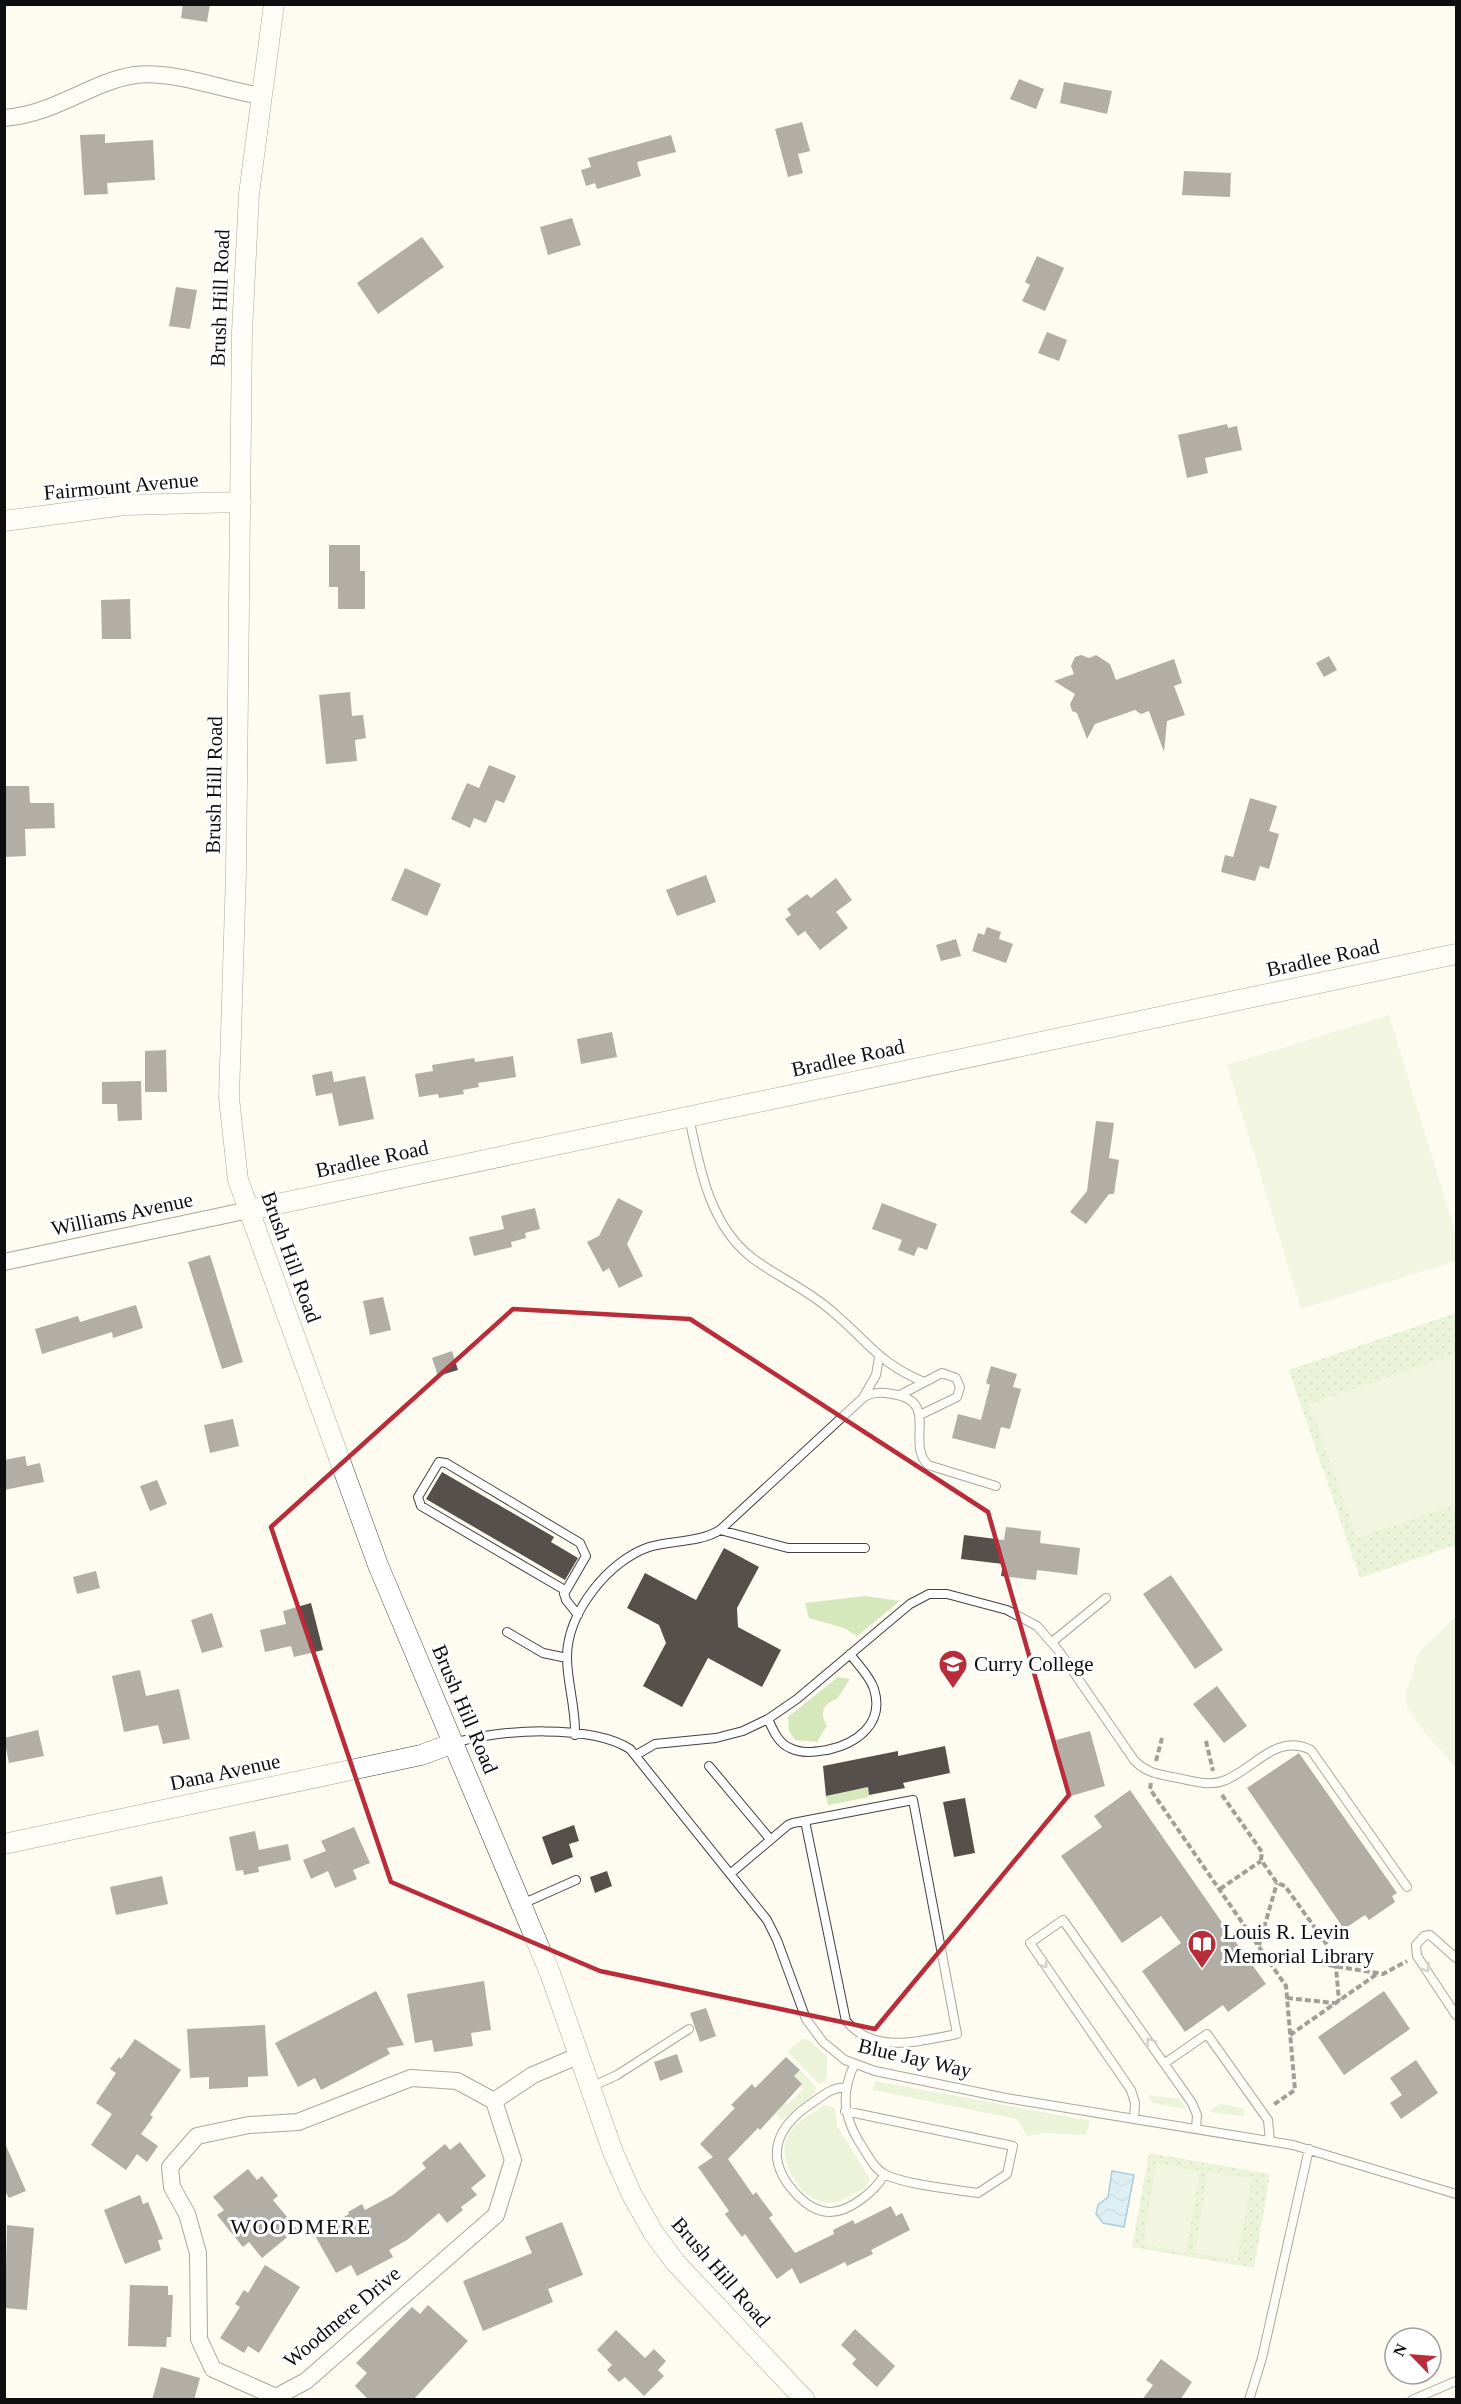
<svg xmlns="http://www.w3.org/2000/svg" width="1461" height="2404" font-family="'Times New Roman',serif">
<defs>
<pattern id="park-dots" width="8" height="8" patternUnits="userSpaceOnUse" patternTransform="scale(1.5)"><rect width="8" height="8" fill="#d4e8bb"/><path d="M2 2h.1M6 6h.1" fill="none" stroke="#b5c6a0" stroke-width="1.8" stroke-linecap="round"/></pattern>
<pattern id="water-waves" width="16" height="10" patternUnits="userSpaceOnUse" patternTransform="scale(1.5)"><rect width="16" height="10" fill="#b7e0f4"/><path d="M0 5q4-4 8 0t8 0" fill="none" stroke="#9cbfd0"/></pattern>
</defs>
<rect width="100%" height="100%" fill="#fefbf0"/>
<path fill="#d4e8bb" d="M865 1596 900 1601 857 1636 844 1628 809 1618 805 1603Z
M838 1677 850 1679 837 1699C823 1704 819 1712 827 1726L818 1740 819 1742 795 1740 789 1731 788 1717Z
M868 1787 869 1797 828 1805 826 1796Z
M803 2039 809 2040 827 2057V2076L825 2083 819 2084 787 2051Z
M800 2070 816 2087 815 2093 782 2120 776 2114 784 2102 786 2106 803 2089 794 2076Z
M875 2081 1090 2121 1086 2135 1044 2133 1027 2136 1017 2119 873 2090Z
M1148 2095 1179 2099 1186 2109 1153 2103Z
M1220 2104 1243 2108 1244 2113 1242 2116 1209 2112Z
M826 2105 835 2108 837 2126 870 2179C867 2188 861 2190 853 2194 843 2200 834 2205 822 2202 801 2198 780 2163 785 2143 789 2126 812 2113 826 2105Z"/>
<path fill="url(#park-dots)" d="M1456 1313V1545L1360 1578 1289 1370Z
M1149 2153 1270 2174 1254 2268 1132 2247Z"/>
<path fill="#e5efcc" d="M1389 1015 1456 1235V1261L1301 1309 1227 1065Z
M1456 1354V1504L1357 1538 1309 1404Z
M1456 1616V1615V1768L1421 1728 1407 1706 1405 1696 1419 1652Z
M1156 2163 1200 2171 1186 2253 1143 2245Z
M1208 2171 1252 2179 1237 2261 1195 2253Z"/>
<path fill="url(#water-waves)" stroke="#4198c7" stroke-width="1.5" d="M1112 2171 1134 2175 1124 2227 1103 2223 1096 2214 1098 2205 1108 2197Z"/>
<path fill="#574f4b" d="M183 4H210L207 22 181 18Z
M1019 79 1044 89 1036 109 1010 99Z
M1064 82 1112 91 1107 114 1060 103Z
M802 122 810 151 798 154 803 173 788 177 775 129Z
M105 134V143L153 140 155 180 107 183 108 194 84 195 80 135Z
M671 135 676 152 637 162 641 176 597 189 595 183 586 186 581 170 591 167 588 158Z
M1184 171 1231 173 1230 197 1182 195Z
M572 218 581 245 548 255 540 227Z
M422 237 444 267 378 314 357 283Z
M1037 256 1064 268 1045 311 1022 301 1030 285 1025 282Z
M176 287 197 290 190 329 169 326Z
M1047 332 1067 340 1059 361 1038 353Z
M1227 424 1228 428 1237 426 1242 450 1205 458 1208 473 1187 478 1178 435Z
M329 545H360V571H365V609H338V587H329Z
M130 599 131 639H102L101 600Z
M1081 655 1089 658 1096 655 1110 664 1116 680 1174 659 1182 683 1174 686 1185 715 1167 721 1164 752 1149 711 1141 714 1135 710 1095 724 1087 739 1077 713 1072 711 1070 704 1075 694 1054 681 1074 674 1071 666 1075 657Z
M1329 656 1337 670 1324 677 1316 663Z
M350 692 352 716 363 715 366 738 355 740 357 761 326 764 319 695Z
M489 765 516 776 504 803 496 800 486 823 474 818 470 828 451 819 467 783 479 788Z
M4 786H29L30 803H54L55 828 25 829 26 856 4 857Z
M1250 798 1277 806 1269 831 1279 834 1269 869 1260 866 1255 881 1221 872 1225 855 1233 857Z
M405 868 441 884 427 916 391 900Z
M706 875 716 902 677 916 666 890Z
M836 878 852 900 836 912 848 928 820 950 805 931 798 936 785 919 791 915 787 909 807 894 811 898Z
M987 927 1001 932 999 939 1013 944 1006 963 972 951 978 933 984 935Z
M956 939 961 956 941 961 936 945Z
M612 1032 617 1057 581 1064 577 1039Z
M166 1050 167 1092H145V1051Z
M513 1056 516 1077 478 1083 479 1087 463 1090 464 1094 439 1098 438 1094 419 1097 415 1074 433 1071 432 1065 474 1058 475 1062Z
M332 1071 334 1082 365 1076 374 1119 339 1126 332 1093 316 1096 312 1075Z
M141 1081 142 1120 118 1121 117 1104H102V1082Z
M1096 1121 1114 1123 1109 1158 1119 1160 1114 1194H1109L1086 1224 1070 1212 1087 1191Z
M618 1198 643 1211 627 1244 643 1276 619 1288 609 1268 603 1272 587 1242 599 1236Z
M882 1203 937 1224 927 1250 918 1247 914 1256 898 1250 902 1240 872 1229Z
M535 1208 540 1229 525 1233 526 1238 511 1242 512 1247 474 1256 469 1237 504 1229 501 1216Z
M210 1255 243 1362 222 1369 188 1262Z
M383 1297 391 1330 370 1335 363 1301Z
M136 1305 143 1328 113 1338 112 1332 42 1354 35 1329 78 1316 80 1322Z
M452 1351 458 1370 438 1376 432 1358Z
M991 1366 1017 1374 1013 1387 1021 1389 1010 1429 1001 1427 995 1449 952 1438 958 1414 981 1420 990 1385 986 1383Z
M233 1419 239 1446 210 1453 204 1425Z
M25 1456 27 1466 40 1463 44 1482 4 1490V1460Z
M442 1472 554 1537 551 1542 578 1558 565 1580 426 1499Z
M157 1480 167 1504 150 1511 140 1486Z
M1006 1527 1041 1531 1040 1543 1080 1548 1077 1575 1037 1570 1036 1580 1001 1576 1003 1564 961 1559 964 1535 1004 1540Z
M724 1548 759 1567 737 1608 738 1627 781 1650 762 1687 708 1658 682 1707 643 1686 666 1643 659 1625 627 1608 645 1573 696 1600Z
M96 1571 100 1588 77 1594 73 1577Z
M1171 1575 1223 1650 1195 1669 1143 1594Z
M311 1603 323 1650 294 1657 291 1646 265 1652 260 1630 286 1624 283 1611Z
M212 1613 223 1647 202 1653 191 1620Z
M140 1670 146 1696 179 1689 190 1739 163 1744 158 1725 124 1732 112 1676Z
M1217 1686 1247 1726 1224 1743 1193 1704Z
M38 1730 44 1756 9 1763 4 1738Z
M1090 1731 1105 1786 1071 1796 1056 1740Z
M945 1746 950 1773 903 1783 905 1788 869 1795 868 1787 826 1796 823 1766 898 1751V1756Z
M1299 1753 1397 1893 1392 1896 1395 1902 1369 1920 1365 1915 1344 1929 1247 1788Z
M1130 1790 1244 1954 1249 1951 1257 1963 1253 1966 1266 1984 1228 2012 1223 2005 1185 2032 1142 1971 1181 1943 1161 1916 1122 1943 1061 1856 1102 1827 1094 1816Z
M965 1798 975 1853 954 1857 943 1802Z
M574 1825 579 1841 569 1844 573 1857 552 1865 542 1837Z
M354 1827 370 1863 353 1870 357 1879 335 1888 328 1871 311 1879 303 1860 326 1851 321 1841Z
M255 1831 259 1850 288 1844 291 1860 258 1867 259 1872 244 1875 243 1870 236 1871 229 1837Z
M607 1871 612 1886 595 1893 590 1877Z
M162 1876 168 1904 116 1915 110 1887Z
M484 1981 491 2030 471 2033 473 2046 434 2052 432 2040 415 2043 407 1994Z
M376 1991 404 2045 387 2048 390 2054 321 2090 315 2078 298 2087 275 2043Z
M1384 1991 1410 2029 1344 2075 1318 2037Z
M706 2008 716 2036 700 2042 690 2013Z
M265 2025 268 2076 248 2077V2087L209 2089V2077L190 2078 187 2029Z
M135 2039 181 2070 150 2115 153 2117 141 2134 158 2146 147 2162 137 2154 126 2170 91 2145 112 2114 96 2103 116 2073 110 2069 119 2057 121 2059Z
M677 2054 683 2072 660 2081 654 2062Z
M786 2057 800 2070 794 2076 802 2084 760 2130 758 2128 728 2159 753 2195 756 2192 767 2207 773 2215 769 2218 795 2253 834 2234 833 2230 853 2220 855 2224 891 2206 896 2216 902 2213 910 2230 871 2250 873 2254 847 2266 845 2262 800 2284 792 2268 777 2279 745 2234 742 2237 725 2214 729 2211 698 2167 713 2157 700 2144 735 2108 731 2105 752 2084 755 2088Z
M1416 2060 1438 2093 1401 2119 1390 2103 1402 2095 1390 2078Z
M4 2141 26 2191 9 2198 4 2189Z
M460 2142 486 2176 471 2188 477 2195 461 2207 463 2210 447 2223 439 2213 407 2240 389 2250 393 2257 357 2276 351 2265 336 2273 314 2234 349 2214 348 2212 362 2204 365 2210 393 2195 426 2168 422 2163 445 2144 450 2150Z
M248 2169 257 2180 262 2176 278 2196 273 2200 297 2229 262 2258 249 2242 243 2247 217 2215 224 2210 213 2197Z
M140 2195 143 2204 148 2202 163 2239 158 2240 161 2250 125 2264 104 2210Z
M562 2222 583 2275 548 2289 553 2302 483 2331 463 2281 532 2253 525 2237Z
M7 2225 34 2228 27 2310 5 2308Z
M265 2265 300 2287 259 2353 248 2346 244 2353 220 2338 240 2307 235 2304 244 2290 248 2293Z
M130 2285 168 2286V2295H173L171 2337H167L166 2347 128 2346Z
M428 2305 468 2341 413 2400H369L355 2386 367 2373 356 2363 412 2307 420 2314Z
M855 2329 895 2366 877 2387 852 2364 856 2359 841 2345Z
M616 2330 645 2358 654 2349 666 2361 658 2370 664 2376 644 2396 625 2377 619 2382 607 2370 612 2365 597 2350Z
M1161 2359 1192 2382 1180 2400H1142L1153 2385 1146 2380Z
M161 2367 200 2378 194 2400H152Z"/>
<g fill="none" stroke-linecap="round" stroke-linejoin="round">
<g stroke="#414141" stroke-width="10">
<path id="service" d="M689 1117C699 1165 709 1224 751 1257 777 1277 809 1290 834 1313 869 1343 879 1363 924 1382
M900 1395 942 1373 956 1378 960 1387 957 1397 920 1415
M864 1396 876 1375 879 1357
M720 1530 788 1548H865
M564 1594 586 1556 580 1543 446 1463 439 1462 418 1497 421 1506 563 1589 566 1600 578 1615
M507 1632 543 1653 567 1658
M1052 1642 1106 1598
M768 1719C773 1730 778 1743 790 1748 802 1754 814 1752 827 1750 856 1744 885 1724 874 1689 870 1676 858 1665 850 1654
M575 1735C576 1708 567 1683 567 1657 567 1613 608 1561 649 1547 672 1540 699 1543 720 1530L864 1397C873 1392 881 1392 892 1394 941 1401 905 1442 928 1465L996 1486
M455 1743C497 1729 592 1724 630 1749L767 1920 777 1940 806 2019 823 2042 845 2060 875 2071 1006 2098 1293 2145 1456 2194
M636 1755 655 1744 716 1738 743 1731 768 1719 797 1699 910 1604 929 1594H947L1007 1610 1037 1626 1059 1651 1134 1760C1145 1772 1157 1774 1172 1777 1187 1779 1208 1787 1223 1781 1253 1771 1275 1732 1311 1750L1407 1887
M709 1766 770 1839
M730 1874 788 1825 793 1823 913 1800 957 2034C920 2041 875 2055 846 2021L805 1821
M522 1904 576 1880
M1456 1958 1430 1935 1424 1936 1416 1945 1417 1956 1456 2015
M1165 2063 1207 2034 1268 2120 1270 2141
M591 2087 617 2075 689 2029
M845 2088C832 2086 820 2098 809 2105 772 2131 765 2162 798 2196 807 2205 817 2212 830 2212 850 2212 875 2191 885 2174
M845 2111 1013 2146 1007 2174 978 2193C953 2189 908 2185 886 2175 876 2170 871 2161 865 2151 845 2122 839 2098 854 2065
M1134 2119 1135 2103 1131 2090 1030 1943 1063 1920 1192 2103 1197 2115 1196 2129
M1249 2400 1262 2358 1309 2149
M1412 2400 1456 2381"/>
</g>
<g stroke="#414141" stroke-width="18">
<path id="minor" d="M4 118C56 114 90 82 135 75 173 70 223 90 261 96
M4 1262 249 1210
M494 2101 513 2160 496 2215 306 2381 276 2397 213 2369 199 2339 198 2253 187 2214 172 2187 170 2167 197 2136 249 2125 298 2122 411 2078 457 2081 494 2101 533 2075 580 2055"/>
</g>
<g stroke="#414141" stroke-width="21">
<path id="tertiary" d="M274 4 249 194 242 332 236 872 229 1098 238 1180 378 1565 550 1973 613 2152 632 2195 653 2232 675 2262 805 2400
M4 521 125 505 241 502
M249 1210 1456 954
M4 1844 421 1755 454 1743"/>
</g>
<path stroke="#303030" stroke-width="4" stroke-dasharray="6 3" stroke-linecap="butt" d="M1206 1741 1213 1771
M1156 1761 1162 1738
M1151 1783 1150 1789 1286 1986 1295 2090 1273 2105
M1222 1795 1262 1852 1261 1860 1277 1883 1285 1886 1335 1956 1339 2001
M1220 1889 1261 1861
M1259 1945 1277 1883
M1266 1955 1383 1974 1407 1961
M1287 1998 1334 2003
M1290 2035 1377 1974"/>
<use href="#service" stroke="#fff" stroke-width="8"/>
<use href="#minor" stroke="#fff" stroke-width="16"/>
<use href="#tertiary" stroke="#fff" stroke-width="20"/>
</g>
<defs><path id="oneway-chevron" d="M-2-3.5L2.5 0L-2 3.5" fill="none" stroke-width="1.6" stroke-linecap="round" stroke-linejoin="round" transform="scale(1.5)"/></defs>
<g stroke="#9f9f9f">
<use href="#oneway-chevron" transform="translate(1044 1964) rotate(56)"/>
<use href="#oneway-chevron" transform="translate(1426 1968) rotate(56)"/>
<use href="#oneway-chevron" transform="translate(1150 2042) rotate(-125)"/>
</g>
<path d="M0 0H1461V2404H0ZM513 1309 690 1319 988 1512 1069 1795 875 2029 600 1971 391 1882 271 1527Z" fill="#fefbf0" fill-opacity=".55" fill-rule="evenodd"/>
<path fill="none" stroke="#b92c39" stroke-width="4.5" stroke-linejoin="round" d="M513 1309 690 1319 988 1512 1069 1795 875 2029 600 1971 391 1882 271 1527Z"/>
<defs>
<g id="university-pin" transform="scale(1.5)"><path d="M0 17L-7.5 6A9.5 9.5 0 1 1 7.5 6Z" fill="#b92c39" stroke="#fff"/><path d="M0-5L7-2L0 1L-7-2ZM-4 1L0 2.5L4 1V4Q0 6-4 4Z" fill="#fff"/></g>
<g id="library-pin" transform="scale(1.5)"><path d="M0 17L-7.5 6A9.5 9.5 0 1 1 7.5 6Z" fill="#b92c39" stroke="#fff"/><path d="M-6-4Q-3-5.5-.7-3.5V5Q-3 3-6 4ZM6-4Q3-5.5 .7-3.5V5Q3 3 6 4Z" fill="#fff"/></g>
</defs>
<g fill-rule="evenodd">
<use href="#university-pin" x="953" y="1664"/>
<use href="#library-pin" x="1202" y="1944"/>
</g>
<g text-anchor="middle" stroke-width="6" stroke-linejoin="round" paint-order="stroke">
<g font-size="21" fill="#0e0e0e" stroke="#fff">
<text transform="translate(220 298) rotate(-88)" y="7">Brush Hill Road</text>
<text transform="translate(121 486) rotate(-5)" y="7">Fairmount Avenue</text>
<text transform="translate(214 785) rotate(-89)" y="7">Brush Hill Road</text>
<text transform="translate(1323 958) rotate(-12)" y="7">Bradlee Road</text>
<text transform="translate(848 1058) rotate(-12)" y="7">Bradlee Road</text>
<text transform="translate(372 1159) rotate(-12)" y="7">Bradlee Road</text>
<text transform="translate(122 1214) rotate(-12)" y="7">Williams Avenue</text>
<text transform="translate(291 1257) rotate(70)" y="7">Brush Hill Road</text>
<text transform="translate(465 1709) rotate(67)" y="7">Brush Hill Road</text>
<text transform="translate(225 1772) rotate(-12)" y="7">Dana Avenue</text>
<text transform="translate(915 2058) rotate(13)" y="7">Blue Jay Way</text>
<text transform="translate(721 2272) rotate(49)" y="7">Brush Hill Road</text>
<text transform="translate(342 2317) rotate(-40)" y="7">Woodmere Drive</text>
</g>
<g font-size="21" fill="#0e0e0e" stroke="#fff" text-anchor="start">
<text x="974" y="1671">Curry College</text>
<text x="1223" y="1939">Louis R. Levin<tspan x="1223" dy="24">Memorial Library</tspan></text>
</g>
<g font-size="22" letter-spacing="1.5" fill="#0e0e0e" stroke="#fff">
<text x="301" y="2234">WOODMERE</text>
</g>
</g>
<rect width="1461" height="2404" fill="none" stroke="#0e0e0e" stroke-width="12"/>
<g transform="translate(1413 2356) rotate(295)"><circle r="28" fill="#ffffff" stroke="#9f9f9f" stroke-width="1.5"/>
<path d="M0-4.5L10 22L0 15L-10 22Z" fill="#b92c39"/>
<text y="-9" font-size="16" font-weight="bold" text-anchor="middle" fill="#0e0e0e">N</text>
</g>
</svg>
